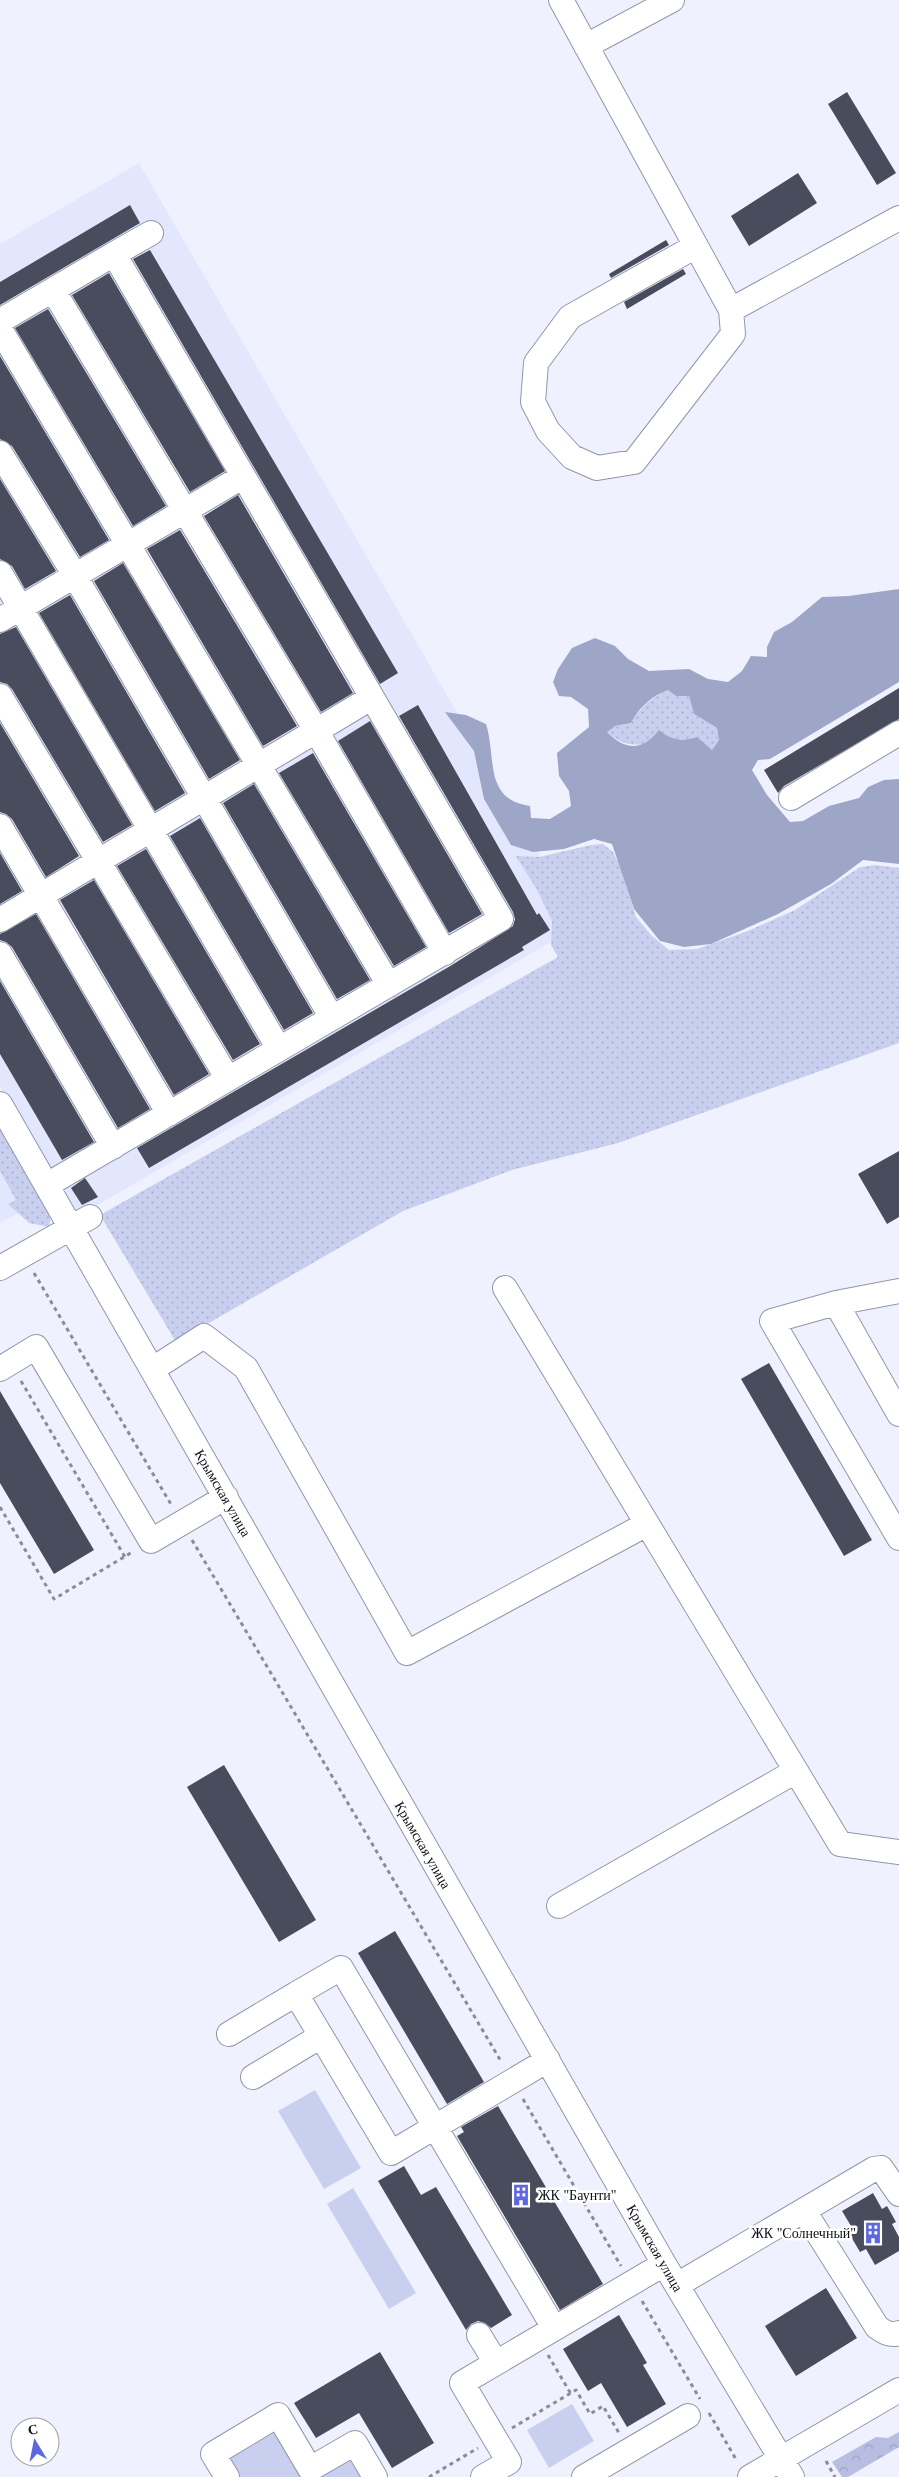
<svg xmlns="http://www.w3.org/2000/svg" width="899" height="2477" font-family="'Times New Roman',serif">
<defs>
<pattern id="grass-dots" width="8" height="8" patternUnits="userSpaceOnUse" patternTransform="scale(1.25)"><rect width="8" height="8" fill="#c9d0ef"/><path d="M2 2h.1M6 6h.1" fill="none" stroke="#abb2cc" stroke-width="1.8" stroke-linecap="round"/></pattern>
<pattern id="forest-crowns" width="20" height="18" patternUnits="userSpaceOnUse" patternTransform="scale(1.25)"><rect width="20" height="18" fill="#b7bee1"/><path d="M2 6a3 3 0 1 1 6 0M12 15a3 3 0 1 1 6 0" fill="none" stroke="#9ca2c0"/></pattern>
</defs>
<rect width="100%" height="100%" fill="#eff2fe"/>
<path fill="#e2e7fd" d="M139 163 580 925 77 1217 0 1086V244Z
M0 1157 30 1206 0 1223Z"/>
<path fill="url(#grass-dots)" d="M668 690 676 696 689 695 694 714 717 728 719 740 712 750C704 747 695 740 687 740 653 736 634 758 606 731L615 726 631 723C641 707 650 698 668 690Z
M603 844 613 852 620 866 636 917 652 936 669 950 697 949 748 931 795 910 860 867 875 865 899 868V1043L618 1143 512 1170 403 1211 176 1342 100 1215 558 957 551 945 552 921 537 890 516 856 539 857 591 845Z
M0 1128 51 1215 49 1227 29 1223 8 1204 16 1200 0 1171Z"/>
<path fill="url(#forest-crowns)" d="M899 2432V2447L848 2477H842L832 2462 876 2437 888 2438Z"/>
<path fill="#c9d0ef" d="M315 2090 361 2168 324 2189 278 2111Z
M353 2188 416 2293 389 2309 327 2204Z
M572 2404 594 2441 549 2468 527 2430Z
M271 2424 302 2477H235L221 2453Z
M351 2455 364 2477H313Z"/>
<path fill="#9ea6c8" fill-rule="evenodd" d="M899 589V682L770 759 758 760 752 770 767 795 790 822 803 821 829 806 859 798 868 787 884 780 899 779V864L863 860 831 884 778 914 711 944 684 947 660 941 634 909 612 844 594 839 564 849 533 852 511 845 484 799 474 751 445 712 466 715 486 724C497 759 483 799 530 806L531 818 550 819 571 806 569 791 559 776 557 753 589 727 588 709 571 697 559 696 553 682 558 669 572 648 595 638 615 646 628 659 649 671 689 669 708 679 728 682 742 671 751 656 767 657V647L774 632 792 622 822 597 849 596ZM668 690 676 696H689L694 714 717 728 719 740 712 750 697 737C682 742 671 740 659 730 642 752 625 750 607 732L615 726 631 723C640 707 650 697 668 690Z"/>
<path fill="#494c5c" d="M847 92 896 173 877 185 828 104Z
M798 173 817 203 749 246 731 216Z
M130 205 140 223 0 305V282Z
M666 240 669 245 611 278 609 274Z
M150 250 398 673 380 684 133 259Z
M683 269 686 274 627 309 624 302Z
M109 273 225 471 190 492 72 295Z
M48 309 166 506 133 526 15 328Z
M0 356 109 540 80 557 12 446 0 439Z
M0 479 56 571 25 589 12 566 0 559Z
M238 495 353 693 321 712 204 516Z
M180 530 297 726 263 746 147 549Z
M123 563 240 760 209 779 94 581Z
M70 595 185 793 155 811 39 613Z
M16 627 132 825 103 842 12 689 7 684 0 682V634Z
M899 688V719L784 786 778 793 764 770Z
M418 705 537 915 539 913 550 930 522 947 524 950 149 1168 137 1148 452 965 513 926 515 919 513 912 399 716Z
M370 721 482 914 449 933 338 741Z
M0 723 79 856 46 877 12 819 6 814 0 812Z
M313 753 426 947 394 966 279 773Z
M254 784 370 980 337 999 223 803Z
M200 818 313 1013 284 1030 170 836Z
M146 849 260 1044 233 1060 117 866Z
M0 853 22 891 0 904Z
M94 880 209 1074 174 1095 60 900Z
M36 914 150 1109 118 1128 12 947 6 942 0 940V934Z
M0 981 94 1142 62 1160 0 1054Z
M899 1151V1217L887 1224 858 1174Z
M85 1178 98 1197 82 1205 71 1188Z
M769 1363 872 1540 844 1556 741 1379Z
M0 1391 94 1550 54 1574 0 1483Z
M224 1765 316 1920 279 1942 187 1787Z
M395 1931 484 2082 447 2104 358 1953Z
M498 2106 603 2284 560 2310 457 2136 464 2132 461 2127Z
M404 2166 421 2195 436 2187 512 2315 491 2328 485 2323 478 2321 471 2324 466 2330 378 2181Z
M873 2193 882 2209 887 2206 896 2222 892 2224 899 2237V2251L875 2265 866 2249 860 2252 846 2228 851 2226 842 2211Z
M826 2288 857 2338 796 2376 765 2326Z
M619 2315 647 2363 643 2365 666 2404 627 2427 601 2383 588 2391 563 2349Z
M380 2352 434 2443 392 2468 359 2413 316 2438 294 2403Z"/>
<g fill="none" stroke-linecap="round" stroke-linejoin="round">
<g stroke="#9296a8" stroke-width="26">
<path id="minor" d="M561 0 731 310 733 334 634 462 597 468 572 457 548 431 533 402 536 363 570 317 696 246
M586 46 672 0
M114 254 151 233
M53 290 317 732 445 953
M731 310 899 218
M0 321 114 254 501 919 47 1185
M0 329 389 985
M0 453 68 564 332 1018
M0 573 279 1049
M0 620 242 477
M0 696 228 1079
M791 798 899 733
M0 826 169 1114
M0 920 371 698
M0 954 113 1147
M0 1104 664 2264 792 2477
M0 1268 90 1217
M505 1288 796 1771 559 1906
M899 1291 836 1303 772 1321 899 1538
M836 1303 899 1414
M0 1369 36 1347 151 1541 226 1497
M153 1369 204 1336 246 1368 407 1653 647 1524
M796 1771 840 1844 899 1852
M229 2034 296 1994
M548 2060 391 2153 296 1994 341 1968 554 2328
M253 2077 321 2036
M804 2211 877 2327C884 2332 890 2336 899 2333
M677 2285 874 2169 881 2168 899 2194
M479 2335 496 2363
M227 2477 213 2454 278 2415 310 2469 355 2443 375 2477
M483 2477 509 2462 462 2383 664 2264
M584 2477 688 2416
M750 2477 899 2390"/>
</g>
<path stroke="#8a8d96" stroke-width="3" stroke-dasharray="4 4" stroke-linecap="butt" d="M34 1273 172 1506
M21 1381 125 1557
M0 1507 54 1599 134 1551
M192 1540 502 2063
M523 2099 621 2266
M642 2301 700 2399
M548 2355 571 2394
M709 2413 737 2461
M512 2428 576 2390 590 2414 603 2406 619 2433
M826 2461 835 2477
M429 2477 478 2448"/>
<use href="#minor" stroke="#fff" stroke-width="24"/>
</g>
<defs>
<g id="building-bare" transform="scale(1.725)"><path d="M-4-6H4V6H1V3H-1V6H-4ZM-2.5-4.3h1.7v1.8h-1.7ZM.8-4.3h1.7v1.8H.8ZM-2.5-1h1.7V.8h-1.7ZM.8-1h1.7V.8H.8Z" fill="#5d67de" stroke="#fff" stroke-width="2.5" paint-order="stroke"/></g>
</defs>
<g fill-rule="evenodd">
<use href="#building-bare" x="521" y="2195"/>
<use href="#building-bare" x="873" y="2233"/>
</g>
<g text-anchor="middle" stroke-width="5" stroke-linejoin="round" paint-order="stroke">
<g font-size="14" fill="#0f1117" stroke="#fff">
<text transform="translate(223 1493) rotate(60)" y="5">Крымская улица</text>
<text transform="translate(423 1845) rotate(60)" y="5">Крымская улица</text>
<text transform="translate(655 2248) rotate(60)" y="5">Крымская улица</text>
</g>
<g font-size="14" fill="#0f1117" stroke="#fff" text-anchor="start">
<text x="538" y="2200">ЖК "Баунти"</text>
<text x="856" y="2238" text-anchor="end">ЖК "Солнечный"</text>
</g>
</g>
<g transform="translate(35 2442) rotate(350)"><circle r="24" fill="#ffffff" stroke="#9fa0a2"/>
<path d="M0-4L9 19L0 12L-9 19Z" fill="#5d67de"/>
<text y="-8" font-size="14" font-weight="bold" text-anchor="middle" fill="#0f1117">С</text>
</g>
</svg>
